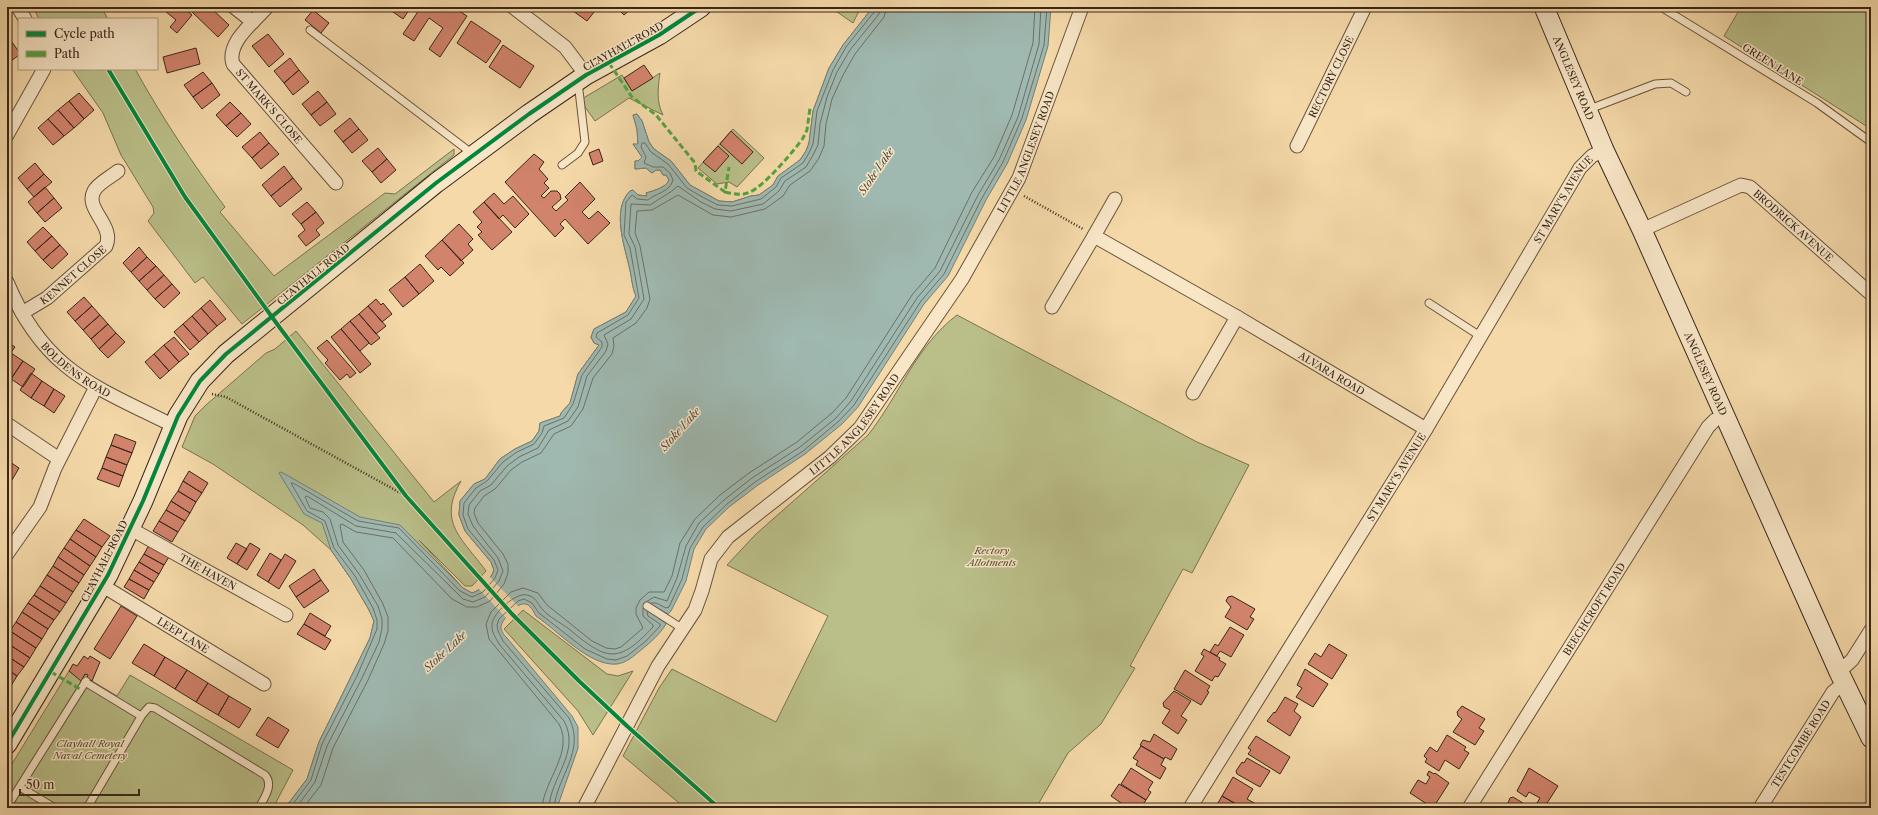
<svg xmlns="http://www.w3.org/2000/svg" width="1878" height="815" font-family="'Libre Caslon Text',serif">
<rect width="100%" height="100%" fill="#f5d9a9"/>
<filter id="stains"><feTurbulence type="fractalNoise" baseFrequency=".005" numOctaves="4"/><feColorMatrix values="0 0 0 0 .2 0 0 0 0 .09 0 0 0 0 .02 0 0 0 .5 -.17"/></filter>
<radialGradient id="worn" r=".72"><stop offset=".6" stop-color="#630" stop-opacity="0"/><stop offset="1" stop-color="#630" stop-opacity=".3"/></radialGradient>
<path fill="#babf89" stroke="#7a7352" d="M33 7H101L108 19H39Z
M830 7H861L853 23Z
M873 7 807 161 637 296 628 312 603 342 505 577 285 808 307 779 319 742 370 638 374 621 369 610 351 579 331 550 303 525 213 464 182 447 195 416 206 405 266 353 275 349 296 331 434 502 461 481C437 523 462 538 486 571L472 586H465L419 540 463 588 472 593C482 590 491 579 494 570L491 562 465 531 459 515 460 501 474 484 485 479 500 459 515 449 532 441 539 431 540 423 560 416 561 413 570 403 578 374 599 345 594 343 591 337 594 329 626 312 636 296C632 287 632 279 630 270 625 247 611 210 630 191L633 190 638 195 647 196 646 193C653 191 667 187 669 180L666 175H663L660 170H656L652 173 646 168 635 169V161H638L642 157 633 144 638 145 637 129 633 115 637 114 642 121 649 142 654 149 671 161 690 185 719 201 732 202 751 196 759 195 773 185 778 176 800 160 806 151 809 143 813 111 829 68 843 45Z
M1741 7H1871V129L1724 36Z
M72 69H135C162 117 192 163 225 207L220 212 274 276 385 193 395 194 454 149V155L242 324 203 277 195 283 148 221 154 213 153 207 121 155 103 113Z
M660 73C658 87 656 102 663 115L629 98 595 121 580 100 622 75 632 91Z
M733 129 764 158 737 187 729 182 717 184 698 168Z
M957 315 1197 442 1249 465 1192 573 1183 569 1130 666 1135 668 1101 724 1068 753 1036 808H685L623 756 659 688 672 669 776 722 828 616 727 565 755 535 868 435C899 396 916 346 957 315Z
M523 610 607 674 618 676 633 671 593 735 578 711 504 629Z
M69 671 81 680 85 674 88 675 87 678 117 696 130 675 293 770 273 808H7V772Z"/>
<path fill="#9fb9b1" stroke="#767f75" d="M873 7H1051L1048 46 1026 120 1007 164 986 200 948 276 924 304 858 407 842 424 805 454 758 485 729 507 706 529 694 549 686 581 671 611 668 614 654 606 651 612 666 624C660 634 651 642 641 650 634 656 626 663 617 664 590 667 557 630 536 616 533 611 531 605 525 604 518 602 501 620 501 627 501 631 504 635 507 638L572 716 578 727V748L557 808H285L307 779 319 742 370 638 374 621 369 610 351 579 331 550 322 523 304 514 279 473 281 472 285 474 360 517 400 525 463 588 472 593C482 590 491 579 494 570L491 562 465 531 459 515 460 501 474 484 485 479 500 459 515 449 532 441 539 431 540 423 560 416 561 413 570 403 578 374 599 345 594 343 591 337 594 329 626 312 636 296C632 287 632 279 630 270 625 247 611 210 630 191L633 190 638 195 647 196 646 193C653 191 667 187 669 180L666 175H663L660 170H656L652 173 646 168 635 169V161H638L642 157 633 144H638L637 129 633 115 637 114 642 121 649 142 654 149 671 161 690 185 719 201 732 202 751 196 759 195 773 185 778 176 800 160 806 151 809 143 813 111 829 68 843 45Z"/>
<path fill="#f5d9a9" d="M489 576 519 607 507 619 478 588Z"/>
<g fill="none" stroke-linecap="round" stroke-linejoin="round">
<path stroke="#6c7066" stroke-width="1" d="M646 602 654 597 667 601 677 578 686 546 699 523 724 500 752 478 800 447 836 418 851 401 917 298 940 271 978 195 999 160 1018 117 1039 44 1041 7
M651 603H656L666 608 669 607 682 579 690 548 703 527 727 504 755 482 803 451 839 421 854 405 921 301 944 274 982 198 1003 162 1022 118 1044 45 1047 7
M290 808 311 780 322 744 357 676 377 629V620L373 608 355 576 334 548 325 521 307 511 291 483H293L358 521 399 528 460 591 472 597 483 592 495 578 498 570 494 560 468 529 463 515 464 503 476 488 487 481 503 462 517 452 534 444 542 433 544 426 564 418 573 404 582 375 602 347V342L596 337 597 333 628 315 639 298 630 248 624 235 626 202 632 195 637 199 648 200C656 193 670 192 673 180L670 173 663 167H653L644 163 646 157 641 147 642 143H645L651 152 668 164 687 188 704 198 718 205 732 206 761 199 776 187 781 178 803 163 809 153 813 144 817 111 833 70 846 47 875 11 876 7
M296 808 315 782 327 746 362 678 379 642 382 628V619L378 606 359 574 338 545 330 519 323 512 310 508 305 497 307 496 356 526 396 533 463 599 473 602 485 597 499 581 503 571 498 558 473 526 468 514 469 505 480 491 491 485 507 466 519 457 538 448 549 430 568 421 578 407 587 376 606 351 608 344 604 335 631 319 644 299 635 247 629 234 631 204 650 205C660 198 669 194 678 186L701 202 715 209 731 211 763 204 779 191 785 181 806 167 813 155 818 145 820 124 827 97 837 72 850 50 879 14 881 7
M303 808 321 785 333 748 368 680 384 644 388 631V617L383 604 364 570 343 542 340 525 342 524 356 532 393 538 452 599 467 607H477L490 601 504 584 508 573V564L503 554 478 523 474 513 475 508 484 496 495 489 511 470 522 462 541 453 554 434 571 426 583 409 593 378 612 354 614 346 613 338 636 323 647 308 650 299 640 246 635 233 637 211 652 210 678 195 713 215 731 217 765 209 783 196 790 185 810 171 819 158 824 146 826 124 832 99 843 75 855 54 884 17 887 7
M542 808C544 780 574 752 559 724L489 639 486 624 491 612 511 592 523 588 538 593 547 605 592 641 606 648 615 649 621 647 643 628 636 614V608L640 600 649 592H664L672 576 680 543 695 519 720 495 749 473 797 442 832 413 846 398 912 295 935 268 972 192 994 157 1012 115 1033 43 1035 7
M549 808C550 778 581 752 564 721L499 644C496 638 491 632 492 624 493 613 516 592 527 595 536 597 537 603 542 609 549 617 561 623 569 629 606 660 618 665 653 627V625L643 616V608
M554 808C557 776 586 751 569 718L503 641 498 631 497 625 499 619 518 601 524 599 532 603 539 613 585 649 607 659 616 660 627 656 646 641 660 626V624L648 616 647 611"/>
</g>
<path fill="#d2836c" stroke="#39271a" d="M160 7H183L192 15 177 33 170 27 176 20Z
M193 7H210L229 25 218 37 190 10Z
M386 7H411L403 19Z
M421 7H453L467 16 440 57 429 49 443 28 429 18 414 41 403 34Z
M576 7H598L587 21 573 11Z
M616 7H633L624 15Z
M313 10 329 23 321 33 305 20Z
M471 21 501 41 486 63 457 43Z
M268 34 284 54 269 67 252 46Z
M7 35 19 52V55L7 64Z
M503 45 534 66 520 88 489 67Z
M196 48 200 64 167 73 163 57Z
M290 58 299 70 284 83 274 71Z
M644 65 653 78 632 91 624 78Z
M299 70 309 82 293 95 284 83Z
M203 72 212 83 193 97 184 85Z
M212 83 220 95 202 109 193 97Z
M318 91 327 102 311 115 302 104Z
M79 93 94 110 84 119 69 101Z
M69 101 84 119 74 128 58 110Z
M230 102 241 113 226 126 216 115Z
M327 102 336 114 320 126 311 115Z
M58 110 74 128 64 136 48 119Z
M241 113 251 124 237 137 226 126Z
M350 118 359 129 343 142 334 131Z
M48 119 64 136 53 145 38 128Z
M359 129 368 140 352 153 343 142Z
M731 131 753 152 742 164 720 144Z
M260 132 269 143 252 158 242 147Z
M269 143 279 154 261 169 252 158Z
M718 146 729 156 715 172 703 162Z
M378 148 387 159 372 172 362 161Z
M599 149 603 161 593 165 589 153Z
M534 154 544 162 539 169 548 179 544 183 549 188 541 196 544 198 551 191H557L560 194 561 199 552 207 556 211 568 200 565 197 580 182 595 199 582 212 589 219 598 211 610 223 588 244 565 219 560 224 564 228 555 237 505 182Z
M387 159 396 170 381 183 372 172Z
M35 163 44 174 27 189 18 178Z
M284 166 293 178 271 196 262 185Z
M44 174 52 182 34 197 27 189Z
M293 178 302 189 280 207 271 196Z
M45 187 54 198 37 213 28 202Z
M494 193 504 204 513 196 529 214 515 228 503 215 499 219 484 202Z
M54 198 62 208 45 222 37 213Z
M307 202 316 212 301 224 292 214Z
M484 202 512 232 492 250 478 235 482 232 477 227 482 222 473 212Z
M316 212 324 223 316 230 320 235 306 246 298 236 305 230 301 224Z
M459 224 473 239 468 244 473 250 461 261 442 240Z
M43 227 52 236 35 251 27 242Z
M52 236 60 245 43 260 35 251Z
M442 240 464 263 450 276 441 267 438 270 425 256Z
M60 245 68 254 52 269 43 260Z
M139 247 147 257 131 272 123 263Z
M147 257 156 266 139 281 131 272Z
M420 264 434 281 419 294 405 277Z
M156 266 164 275 147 290 139 281Z
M164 275 172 284 155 299 147 290Z
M405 277 419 294 403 307 389 290Z
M172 284 180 293 164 308 155 299Z
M84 297 92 306 75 321 67 312Z
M376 299 381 305 383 303 392 314 382 322 368 306Z
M210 300 226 319 217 326 201 308Z
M92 306 100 315 83 330 75 321Z
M368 306 386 326 376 334 359 314Z
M201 308 217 326 208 334 192 316Z
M359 314 380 338 371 345 350 321Z
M100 315 108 324 91 339 83 330Z
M192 316 208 334 199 342 183 324Z
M350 321 369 343 360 351 341 329Z
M108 324 116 333 99 349 91 339Z
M183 324 199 342 190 350 174 332Z
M341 329 371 364 360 373 331 337Z
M116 333 125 342 108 358 99 349Z
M174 337 189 354 179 362 164 345Z
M327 340 356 373 350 378 347 374 340 380 325 363 328 360 317 348Z
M7 342 15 347 7 358Z
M164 345 179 362 169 371 154 354Z
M11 353 23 361 11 379 7 376V358Z
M154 354 169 371 160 379 145 362Z
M23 361 35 369 23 387 11 379Z
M31 373 42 381 31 398 20 390Z
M42 381 54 389 44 406 31 398Z
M54 389 65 396 54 413 44 406Z
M115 434 136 442 132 453 111 445Z
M111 445 132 453 127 465 106 457Z
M106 457 127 465 123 476 102 468Z
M7 460 19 468 12 480 7 476Z
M102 468 123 476 119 487 97 479Z
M189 471 208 483 202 493 183 481Z
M183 481 202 493 196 502 178 491Z
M178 491 196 502 190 513 171 501Z
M171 501 190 513 185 521 166 510Z
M166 510 185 521 178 532 159 521Z
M84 519 110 536 102 547 76 530Z
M159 521 178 532 172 542 153 531Z
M76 530 102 547 96 557 70 539Z
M70 539 96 557 90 566 64 548Z
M236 543 247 549 237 564 227 558Z
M250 543 260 549 247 570 237 564Z
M149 545 169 557 164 565 144 554Z
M64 548 90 566 84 575 58 557Z
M270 553 281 560 268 582 257 575Z
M144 554 164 565 159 574 139 562Z
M285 554 296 561 279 589 268 582Z
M58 557 84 575 79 583 53 566Z
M139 562 159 574 154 582 134 570Z
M53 566 79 583 73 592 47 575Z
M314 569 321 580 296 597 289 586Z
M134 570 154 582 149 590 129 579Z
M47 575 73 592 66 603 40 586Z
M129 579 149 590 144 599 124 587Z
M321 580 329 591 304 608 296 597Z
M40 586 66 603 60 612 34 595Z
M34 595 60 612 54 620 28 603Z
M1232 596 1255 609 1250 617 1254 619 1247 630 1225 617 1231 607 1226 601 1228 597Z
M28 603 54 620 48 629 22 612Z
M121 606 137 616 110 659 94 649Z
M22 612 48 629 42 639 16 622Z
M310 613 331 626 325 636 304 624Z
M16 622 42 639 36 648 10 631Z
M304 624 331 640 325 650 297 634Z
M1230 627 1244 635 1231 657 1220 651 1217 656 1210 652 1215 644 1218 646Z
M10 631 36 648 30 658 7 643V635Z
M7 643 30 658 24 667 7 656Z
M144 644 165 657 154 676 132 663Z
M1329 644 1347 655 1332 679 1308 664 1315 653 1321 657Z
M1204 649 1220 658 1219 660 1226 664 1218 677 1215 676 1212 681 1195 671 1204 656 1201 654Z
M7 656 24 667 17 676 7 669Z
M84 656 88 659 90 656 100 662 92 681 87 678 88 675 85 674 81 681 69 671 73 664 77 666Z
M165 657 187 670 175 689 154 676Z
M7 669 17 676 11 686 7 683Z
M1305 669 1328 684 1313 707 1296 697 1302 688 1297 685Z
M187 670 208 683 196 702 175 689Z
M1185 670 1210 686 1207 691 1209 692 1201 705 1174 689Z
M208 683 229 696 218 715 196 702Z
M1174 691 1191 701 1181 716 1187 720 1178 734 1162 723 1170 710 1164 707 1163 703Z
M229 696 251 709 239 728 218 715Z
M1285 697 1298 704 1294 711 1301 717 1290 736 1267 721 1274 712 1275 713Z
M1462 706 1485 719 1479 728 1484 731 1475 745 1453 732 1462 719 1458 716 1457 712Z
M268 717 289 730 278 748 256 735Z
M1154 734 1177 749 1171 760 1165 757 1164 759 1140 745 1143 740 1150 742Z
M1447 735 1466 747 1464 750 1469 753 1459 769 1445 760 1439 771 1425 762 1427 759 1424 756 1430 747 1437 752Z
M1256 736 1290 757 1280 774 1248 754 1251 750 1248 748Z
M1141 746 1164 759 1161 765 1166 768 1160 779 1136 765 1138 761 1133 758Z
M1247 758 1270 771 1260 787 1237 774 1236 771 1242 762 1244 763Z
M1131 768 1153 782 1148 790 1151 792 1146 800 1121 784Z
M1529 768 1558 786 1544 808 1537 803 1540 798 1529 792 1526 797 1517 791Z
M1429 771 1434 774 1435 773 1449 783 1433 808 1410 793 1418 780 1426 784 1430 777 1427 775Z
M1233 777 1253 789 1247 799 1256 804 1254 808H1243L1222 796Z
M1119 784 1146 800 1141 807 1139 806 1137 808H1128L1111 796Z
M1222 796 1243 808H1215Z
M1513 797 1531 808H1506L1510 798Z"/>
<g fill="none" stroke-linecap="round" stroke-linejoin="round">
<g stroke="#68543e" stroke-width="9">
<path id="lane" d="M1661 7 1817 103 1871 142
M310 30 474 155
M1587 110 1655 84 1671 83 1686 92
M562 165 578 153 585 142 578 82
M1429 303 1480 336
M647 606 683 629
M85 682 141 716
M20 787 55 808
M7 807 86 681
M87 808 142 715 149 707 155 708 265 775C274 785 264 798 259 808"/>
</g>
<g stroke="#68543e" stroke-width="15">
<g id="street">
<path d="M18 7 25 19"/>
<path d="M234 7 253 22"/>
<path id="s1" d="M267 7C254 22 226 43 233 64L336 183"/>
<path d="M513 7 565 47 586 75"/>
<path d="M7 135 44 69"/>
<path id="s2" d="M1297 146 1365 7"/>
<path id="s3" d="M1642 230 1741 185 1750 187 1871 294"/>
<path d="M1094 236 1115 199"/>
<path id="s4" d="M7 282C44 371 94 386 174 426"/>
<path id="s5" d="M1052 307 1094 236 1237 317 1426 429"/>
<path id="s6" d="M22 313 47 298 106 246C115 225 84 209 94 191 98 183 111 177 118 171"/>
<path d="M1193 393 1237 317"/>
<path d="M7 424 59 459"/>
<path id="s7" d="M131 529 286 615"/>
<path d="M7 554 40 507 55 468 96 387"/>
<path id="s8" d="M103 586 264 684"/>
<path d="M1839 672 1852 660 1871 630"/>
<path id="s9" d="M584 808 658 666 695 610 702 591 711 559 728 537 830 457 860 428 962 279 1019 178 1082 7"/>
<path id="s10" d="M1190 808 1426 429 1580 168 1592 156 1604 150"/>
<path id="s11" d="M1469 808 1708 427 1715 420 1725 416"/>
<path id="s12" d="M1760 808 1833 692 1844 683"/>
</g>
</g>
<g stroke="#39271a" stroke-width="21">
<g id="secondary">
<path id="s13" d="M1544 7 1604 150 1642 230 1839 672 1871 738"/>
<path d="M7 744 108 575 143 501 178 416 200 381 226 354 436 183 529 114 586 75 659 35 701 7"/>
</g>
</g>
<path stroke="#39271a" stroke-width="2.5" stroke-dasharray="1 2" stroke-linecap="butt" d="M1024 196 1083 229
M212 394 226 397 406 496"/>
<use href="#lane" stroke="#f8e6c7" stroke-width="7"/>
<use href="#street" stroke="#f8e6c7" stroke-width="13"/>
<use href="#secondary" stroke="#f8e6c7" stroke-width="19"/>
<path stroke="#53a340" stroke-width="3" stroke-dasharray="6 3" stroke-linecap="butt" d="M609 63 632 97 656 115 695 163 696 171 725 192 729 167
M725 192C734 194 742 196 750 192 763 187 795 150 803 138L807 130 810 108
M51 672 80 689"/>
<g stroke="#f8e6c7" stroke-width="6">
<path id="cycleway" d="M108 69 185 197 280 328 406 496 512 614 579 681 627 726 719 808
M7 744 108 575 143 501 178 416 200 381 226 354 436 183 529 114 586 75 659 35 701 7"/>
</g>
<use href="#cycleway" stroke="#00873e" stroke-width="4"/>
</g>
<g text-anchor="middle" stroke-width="3" stroke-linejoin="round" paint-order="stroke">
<g font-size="10" fill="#39271a" stroke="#f8e6c7">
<text transform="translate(623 46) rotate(-29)" y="4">CLAYHALL ROAD</text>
<text transform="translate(1773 64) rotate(32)" y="4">GREEN LANE</text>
<text dy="4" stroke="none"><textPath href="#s2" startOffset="77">RECTORY CLOSE</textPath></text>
<text dy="4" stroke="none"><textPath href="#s13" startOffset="77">ANGLESEY ROAD</textPath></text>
<text dy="4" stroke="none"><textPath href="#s1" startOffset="125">ST MARK'S CLOSE</textPath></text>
<text dy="4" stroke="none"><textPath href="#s9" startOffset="803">LITTLE ANGLESEY ROAD</textPath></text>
<text dy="4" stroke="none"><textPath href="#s10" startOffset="714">ST MARY'S AVENUE</textPath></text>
<text dy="4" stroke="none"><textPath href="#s3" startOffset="176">BRODRICK AVENUE</textPath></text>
<text dy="4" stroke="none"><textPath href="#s6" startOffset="64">KENNET CLOSE</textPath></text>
<text transform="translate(313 274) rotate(-39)" y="4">CLAYHALL ROAD</text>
<text dy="4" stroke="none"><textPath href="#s4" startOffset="114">BOLDENS ROAD</textPath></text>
<text dy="4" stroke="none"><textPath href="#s13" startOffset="401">ANGLESEY ROAD</textPath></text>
<text dy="4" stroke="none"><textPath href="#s5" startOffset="357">ALVARA ROAD</textPath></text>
<text dy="4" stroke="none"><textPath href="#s9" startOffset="479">LITTLE ANGLESEY ROAD</textPath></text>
<text dy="4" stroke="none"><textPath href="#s10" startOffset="390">ST MARY'S AVENUE</textPath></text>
<text transform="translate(104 561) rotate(-63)" y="4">CLAYHALL ROAD</text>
<text dy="4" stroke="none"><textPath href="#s7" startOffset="88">THE HAVEN</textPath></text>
<text dy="4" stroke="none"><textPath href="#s11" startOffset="235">BEECHCROFT ROAD</textPath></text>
<text dy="4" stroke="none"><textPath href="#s8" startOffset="94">LEEP LANE</textPath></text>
<text dy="4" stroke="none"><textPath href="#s12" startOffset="76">TESTCOMBE ROAD</textPath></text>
</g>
<g font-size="10" font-style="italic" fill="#594d36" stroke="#f8e6c7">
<text x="992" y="554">Rectory<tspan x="992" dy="12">Allotments</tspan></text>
<text x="90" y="747">Clayhall Royal<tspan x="90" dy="12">Naval Cemetery</tspan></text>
</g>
<g font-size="11" font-style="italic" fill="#524c40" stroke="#f8e6c7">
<text transform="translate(876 171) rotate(-56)" y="4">Stoke Lake</text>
<text transform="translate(680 429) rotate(-48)" y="4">Stoke Lake</text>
<text transform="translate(445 651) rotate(-43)" y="4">Stoke Lake</text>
</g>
</g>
<rect width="1878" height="815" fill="none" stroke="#f5d9a9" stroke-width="24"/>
<rect x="8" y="8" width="1862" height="799" fill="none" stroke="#39271a" stroke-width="2"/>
<rect x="12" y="12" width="1854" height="791" fill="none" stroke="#39271a"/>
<rect x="18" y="18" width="140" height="52" fill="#f8e6c7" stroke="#ac9a82"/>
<rect x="26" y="31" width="20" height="6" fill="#00873e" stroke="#ac9a82"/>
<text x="54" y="38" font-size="12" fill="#39271a">Cycle path</text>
<rect x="26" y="51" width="20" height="6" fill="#53a340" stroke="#ac9a82"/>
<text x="54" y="58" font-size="12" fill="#39271a">Path</text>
<path d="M20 789v6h119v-6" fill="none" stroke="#39271a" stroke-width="2"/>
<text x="26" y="789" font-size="12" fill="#39271a" stroke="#f8e6c7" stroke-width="3" paint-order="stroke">50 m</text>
<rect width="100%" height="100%" filter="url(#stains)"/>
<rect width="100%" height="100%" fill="url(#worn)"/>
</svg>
